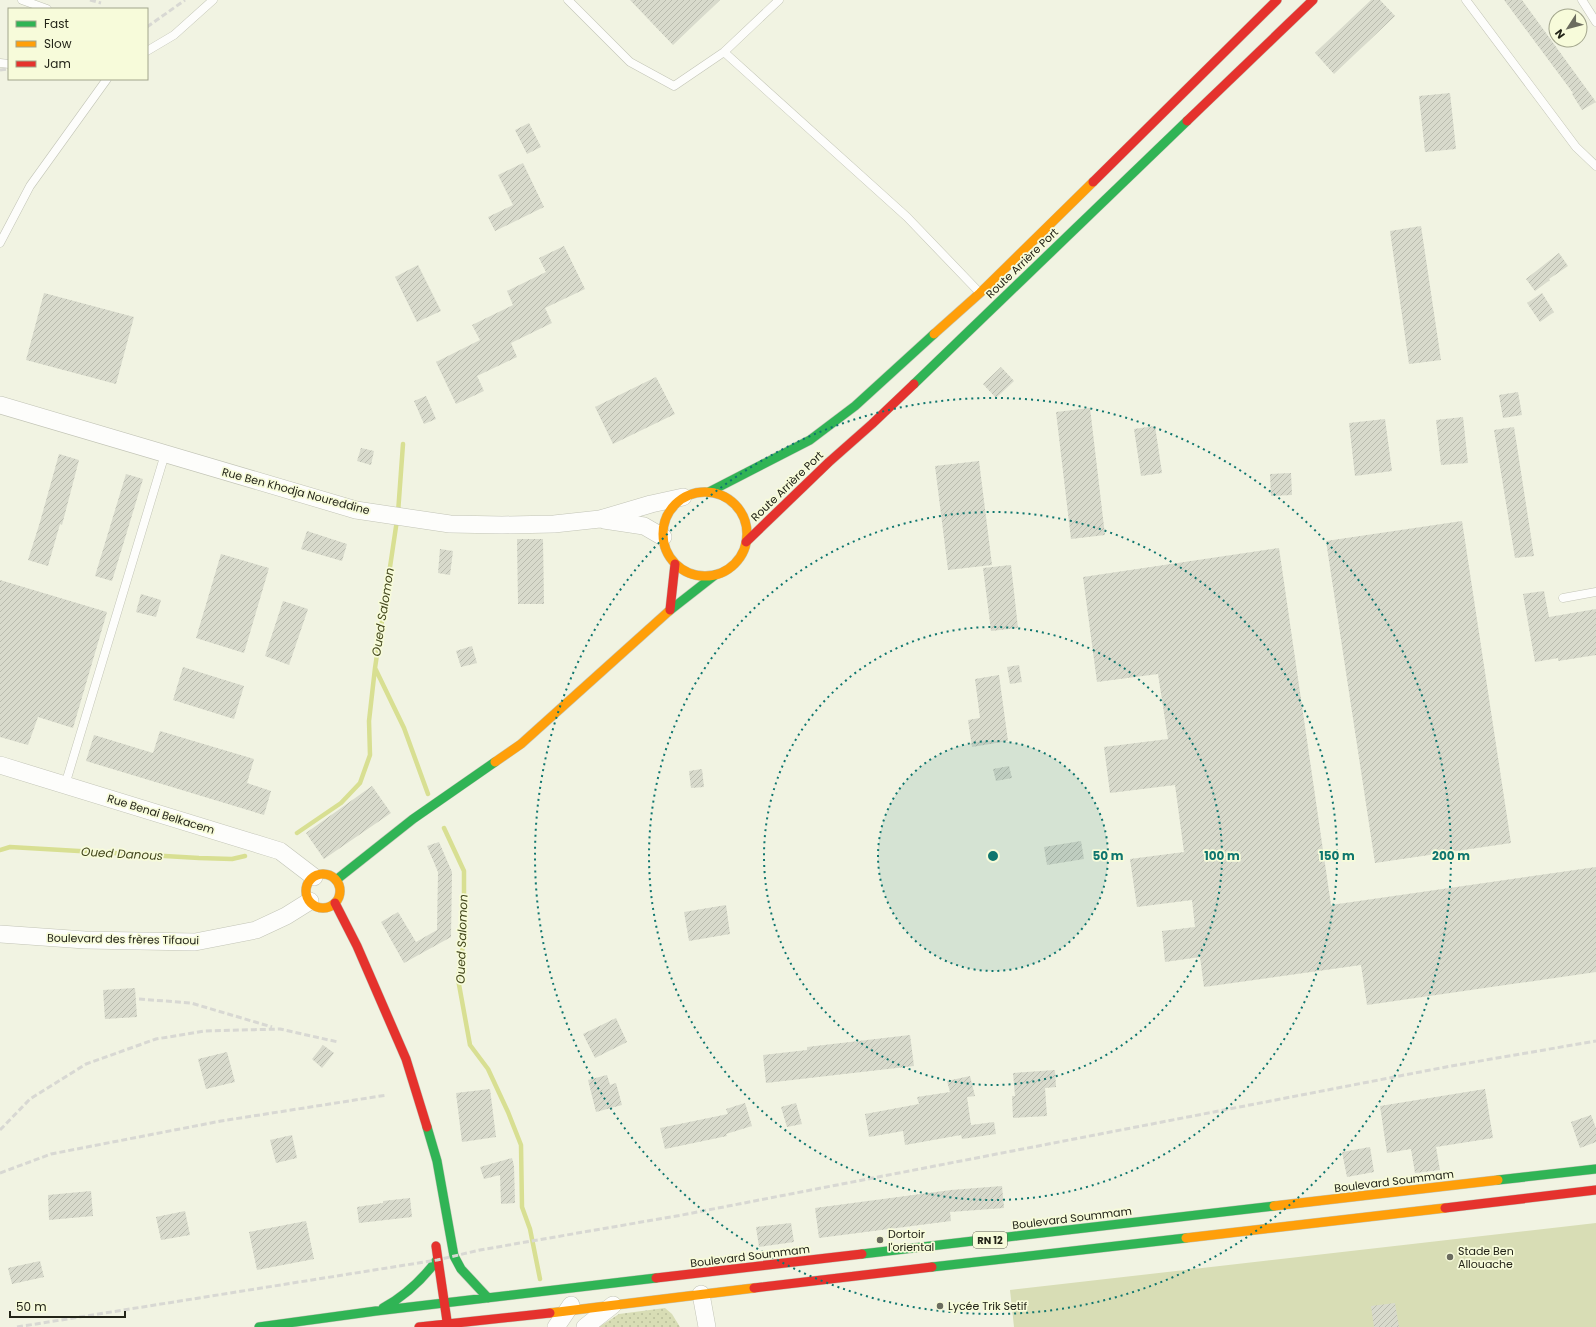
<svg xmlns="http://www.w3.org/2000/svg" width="1596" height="1327" font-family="Poppins,sans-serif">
<defs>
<pattern id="garden-dots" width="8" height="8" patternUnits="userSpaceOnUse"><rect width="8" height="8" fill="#d8ddb5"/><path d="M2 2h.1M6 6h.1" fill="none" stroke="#b9be9b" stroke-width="1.8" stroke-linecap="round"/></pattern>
<pattern id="building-hatch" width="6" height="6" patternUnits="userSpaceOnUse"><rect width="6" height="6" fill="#d8dacc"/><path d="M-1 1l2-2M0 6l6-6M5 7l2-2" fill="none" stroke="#b9bbae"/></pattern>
</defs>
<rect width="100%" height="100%" fill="#f1f3e2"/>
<path fill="#d8ddb5" d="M1596 1223V1327H1014L1010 1290Z"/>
<path fill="url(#garden-dots)" d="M665 1308 672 1314 680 1327H599L619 1314Z"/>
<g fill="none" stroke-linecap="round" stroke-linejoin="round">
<path stroke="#d8df92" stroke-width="4.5" d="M398 513 403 444
M397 520 375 668 404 728 428 794
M444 828 464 871V938L458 979 470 1045 488 1069 508 1112 521 1145 522 1207 530 1229 540 1279
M297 833 341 803 360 783 370 755 369 721 375 668
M0 850 10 847 199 858 232 859 245 856"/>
</g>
<path fill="url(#building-hatch)" d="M630 0H720L673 45Z
M1371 0H1380L1395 16 1334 74 1315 53Z
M1504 0H1522L1596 102 1582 110 1572 94 1573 93Z
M1450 93 1456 149 1425 152 1419 96Z
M529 123 541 147 527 154 515 130Z
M523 163 544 207 495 231 488 217 513 205 498 175Z
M1421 226 1441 360 1409 364 1390 231Z
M564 246 585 289 545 308 552 323 511 343 517 357 477 376 484 391 456 404 436 362 480 340 472 325 513 305 507 291 546 272 539 258Z
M1559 253 1568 266 1549 279 1550 280 1535 291 1526 279Z
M418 265 441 311 417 322 395 277Z
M44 293 134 317 116 384 26 360Z
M1542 293 1554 312 1540 322 1527 303Z
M1001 367 1014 381 996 398 983 384Z
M656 377 675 414 613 444 595 407Z
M1518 392 1522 415 1503 418 1499 395Z
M426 396 436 419 424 424 414 401Z
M1090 408 1105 535 1071 539 1056 412Z
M1463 417 1468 463 1441 465 1436 420Z
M1385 419 1392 471 1355 476 1349 423Z
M1155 426 1162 473 1141 476 1134 429Z
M1514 427 1534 556 1515 558 1494 430Z
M361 448 374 451 371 465 357 461Z
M59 454 79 460 62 525 60 524 48 566 28 560 40 522Z
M979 461 992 565 948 570 935 466Z
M1291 473 1292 495 1271 496 1270 474Z
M126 474 143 479 112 581 95 576Z
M1462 521 1511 843 1375 863 1326 541Z
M307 531 347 544 342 561 301 549Z
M517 539H543L544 604H518Z
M1279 548 1331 905 1596 867V972L1367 1005 1361 965 1204 987 1200 957 1165 962 1162 931 1195 927 1192 900 1137 907 1130 859 1184 852 1175 785 1110 793 1104 747 1168 739 1158 674 1097 682 1083 577Z
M440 549 453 551 450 575 438 573Z
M221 554 269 568 244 653 196 638Z
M1011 565 1018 628 991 631 983 568Z
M0 580 107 612 73 728 38 717 28 745 0 737Z
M1544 591 1549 617 1596 609V655L1558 661V658L1535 662 1523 594Z
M141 594 161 600 156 617 136 612Z
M283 601 308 609 289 665 265 656Z
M472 646 477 663 461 667 456 651Z
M1019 665 1022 682 1010 684 1007 667Z
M183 667 244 686 234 719 173 700Z
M999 675 1008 741 972 747 968 720 980 718 975 679Z
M160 731 254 759 247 783 271 791 264 815 86 761 94 735 153 753Z
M1009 766 1012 778 996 781 993 769Z
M702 769 704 787 691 788 689 771Z
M372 786 391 813 324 859 306 833Z
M1081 841 1084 859 1047 865 1044 847Z
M439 842 452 872 451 937 404 963 381 922 398 912 416 942 437 930 438 872 427 846Z
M726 905 730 934 689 941 684 912Z
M135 988 137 1017 105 1019 103 990Z
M616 1018 627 1042 595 1058 583 1034Z
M910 1035 914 1066 766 1083 763 1055 807 1050V1047Z
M323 1045 334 1053 322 1068 312 1059Z
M227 1052 235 1082 206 1089 198 1059Z
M1055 1070 1056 1087 1045 1088 1047 1116 1013 1118 1012 1096H1015L1013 1073Z
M607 1075 610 1085 616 1083 622 1105 596 1112 588 1080Z
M970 1076 975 1096 967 1097 971 1125 994 1122 996 1134 962 1139 961 1135 905 1145 903 1131 869 1137 865 1114 919 1104 917 1097 950 1092 947 1081Z
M490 1089 496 1137 462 1142 456 1093Z
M1485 1089 1493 1138 1436 1147 1440 1170 1415 1173 1411 1149 1387 1153 1380 1106Z
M745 1103 752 1126 726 1134 727 1136 665 1149 660 1128 728 1114 726 1109Z
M796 1103 802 1124 787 1127 781 1107Z
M1591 1115 1596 1128V1142L1580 1148 1571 1122Z
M292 1135 297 1158 276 1163 270 1140Z
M1370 1147 1374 1172 1347 1177 1342 1152Z
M512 1158 514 1166 515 1203 501 1204 500 1175 484 1179 480 1167Z
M1002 1186 1004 1208 950 1212 951 1221 819 1238 815 1208 951 1190Z
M91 1191 93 1216 49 1220 48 1195Z
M410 1198 412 1217 359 1223 357 1207 383 1203V1201Z
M185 1211 190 1235 161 1240 156 1217Z
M306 1221 314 1259 257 1270 249 1232Z
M791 1223 794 1242 759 1247 756 1227Z
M40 1261 44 1277 12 1284 8 1268Z
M1395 1303 1399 1327H1374L1371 1306Z"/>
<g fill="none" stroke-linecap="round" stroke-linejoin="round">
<g stroke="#c2c4b6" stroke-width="9">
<path id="lane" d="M22 0 47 9
M568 0 630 62 674 86 724 52 779 0
M1466 0 1576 147 1596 166
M1582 0 1596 22
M147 51 174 35 213 0
M724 52 907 217 979 292
M0 63 9 64
M0 243 30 186 107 79
M1563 598 1596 592
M65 785 165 454"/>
</g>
<g stroke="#c2c4b6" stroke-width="18">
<path id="street" d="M0 405 356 510 450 524 502 525 554 524 600 519 651 504 683 497
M604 520 644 526 663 537
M0 765 280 851 314 877
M0 934 85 940 195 942 256 930 286 916 310 901
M701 1294 707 1327
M556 1327 571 1305
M585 1327 613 1305"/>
</g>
<g stroke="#c2c4b6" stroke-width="10">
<path id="fast" d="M914 384 1187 121
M709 492 810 440 855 406 934 334
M669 611 715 575
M336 880 413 819 495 762
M427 1127 437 1161 454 1256 461 1269 488 1298
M1498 1180 1596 1169
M862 1254 1274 1206
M932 1267 1186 1238
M383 1308C405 1296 422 1280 437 1260
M259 1327 376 1311 656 1278"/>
</g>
<g stroke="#c2c4b6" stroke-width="10">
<path id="slow" d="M934 334 980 293 1093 182
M663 534a42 42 0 1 1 84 0a42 42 0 1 1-84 0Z
M495 762 521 744 669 611
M306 891a17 17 0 1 1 34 0a17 17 0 1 1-34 0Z
M1274 1206 1498 1180
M1186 1238 1445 1208
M550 1313 754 1288"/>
</g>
<g stroke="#c2c4b6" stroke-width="10">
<path id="jam" d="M1187 121 1313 0
M1093 182 1277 0
M746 542 829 462 872 424 914 384
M670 610 675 564
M335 903 357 946 406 1059 427 1127
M1445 1208 1596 1190
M436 1246 447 1321
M656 1278 862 1254
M754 1288 932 1267
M419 1327 550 1313"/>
</g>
<use href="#lane" stroke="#fdfdfb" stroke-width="8"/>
<use href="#street" stroke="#fdfdfb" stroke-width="17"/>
<use href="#fast" stroke="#30b455" stroke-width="9"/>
<use href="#slow" stroke="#ff9f0a" stroke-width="9"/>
<use href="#jam" stroke="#e5322d" stroke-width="9"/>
<path stroke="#d8d8d3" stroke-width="3" stroke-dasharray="6 3" stroke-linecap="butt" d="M90 0 101 3
M147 27 185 0
M0 70 9 69
M139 999 191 1003 272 1027
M0 1130 30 1099 86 1064 156 1039 205 1031 280 1029 338 1042
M0 1173 51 1154 221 1121 387 1095
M17 1327 437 1260 480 1250 682 1215 1451 1066 1596 1041"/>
</g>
<circle cx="993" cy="856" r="115" fill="#0f766e" fill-opacity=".12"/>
<g fill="none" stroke="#0f766e" stroke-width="2" stroke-dasharray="2 4">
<circle cx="993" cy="856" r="115"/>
<circle cx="993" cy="856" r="229"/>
<circle cx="993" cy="856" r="344"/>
<circle cx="993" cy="856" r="458"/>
</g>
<g fill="#6b6c5f" stroke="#f7fbda" stroke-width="1.5">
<circle cx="880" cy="1240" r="4"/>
<circle cx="1450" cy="1257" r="4"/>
<circle cx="940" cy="1306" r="4"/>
</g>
<g text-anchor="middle" stroke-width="3.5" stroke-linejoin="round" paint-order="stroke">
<rect fill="#f7fbda" stroke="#636452" stroke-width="1" x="973" y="1232" width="34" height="16" rx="3"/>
<g font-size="10" font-weight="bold" fill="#232418">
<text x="990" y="1244">RN 12</text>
</g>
<g font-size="11" fill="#232418" stroke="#f7fbda">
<text transform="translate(1022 263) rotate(-44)" y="4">Route Arrière Port</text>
<text transform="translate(787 486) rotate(-44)" y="4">Route Arrière Port</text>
<text transform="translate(296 491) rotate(15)" y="4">Rue Ben Khodja Noureddine</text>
<text transform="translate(161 814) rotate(17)" y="4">Rue Benai Belkacem</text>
<text transform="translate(123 939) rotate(1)" y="4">Boulevard des frères Tifaoui</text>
<text transform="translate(1394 1181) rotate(-7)" y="4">Boulevard Soummam</text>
<text transform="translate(1072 1218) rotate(-7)" y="4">Boulevard Soummam</text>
<text transform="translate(750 1256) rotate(-7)" y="4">Boulevard Soummam</text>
</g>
<g font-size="11" fill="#232418" stroke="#f7fbda" text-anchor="start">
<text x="888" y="1238">Dortoir<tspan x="888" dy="13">l'oriental</tspan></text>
<text x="1458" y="1255">Stade Ben<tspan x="1458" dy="13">Allouache</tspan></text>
<text x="948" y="1310">Lycée Trik Setif</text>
</g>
<g font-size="12" font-style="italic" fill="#43471c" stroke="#f7fbda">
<text transform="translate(383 612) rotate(-81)" y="4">Oued Salomon</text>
<text transform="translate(122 854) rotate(3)" y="4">Oued Danous</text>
<text transform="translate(462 939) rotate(-88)" y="4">Oued Salomon</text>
</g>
</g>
<circle cx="993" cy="856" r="6" fill="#0f766e" stroke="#f7fbda" stroke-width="2"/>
<g font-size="12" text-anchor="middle" font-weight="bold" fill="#0f766e" stroke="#f7fbda" stroke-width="3.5" stroke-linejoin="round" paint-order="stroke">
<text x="1108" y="860">50 m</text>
<text x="1222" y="860">100 m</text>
<text x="1337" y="860">150 m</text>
<text x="1451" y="860">200 m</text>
</g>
<rect x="8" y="8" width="140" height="72" fill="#f7fbda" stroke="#a2a58c"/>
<rect x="16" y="21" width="20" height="6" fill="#30b455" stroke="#a2a58c"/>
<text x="44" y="28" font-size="12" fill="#232418">Fast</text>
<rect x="16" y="41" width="20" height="6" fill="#ff9f0a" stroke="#a2a58c"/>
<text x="44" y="48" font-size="12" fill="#232418">Slow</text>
<rect x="16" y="61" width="20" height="6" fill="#e5322d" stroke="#a2a58c"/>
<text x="44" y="68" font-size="12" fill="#232418">Jam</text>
<g transform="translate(1568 28) rotate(234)"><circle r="19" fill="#f7fbda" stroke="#a2a58c"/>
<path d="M0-3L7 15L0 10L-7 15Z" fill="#6b6c5f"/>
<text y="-6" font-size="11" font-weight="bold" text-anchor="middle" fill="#232418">N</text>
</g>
<path d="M10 1311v6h115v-6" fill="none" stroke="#232418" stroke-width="2"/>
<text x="16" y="1311" font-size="12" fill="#232418" stroke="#f7fbda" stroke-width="3" paint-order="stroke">50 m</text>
</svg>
